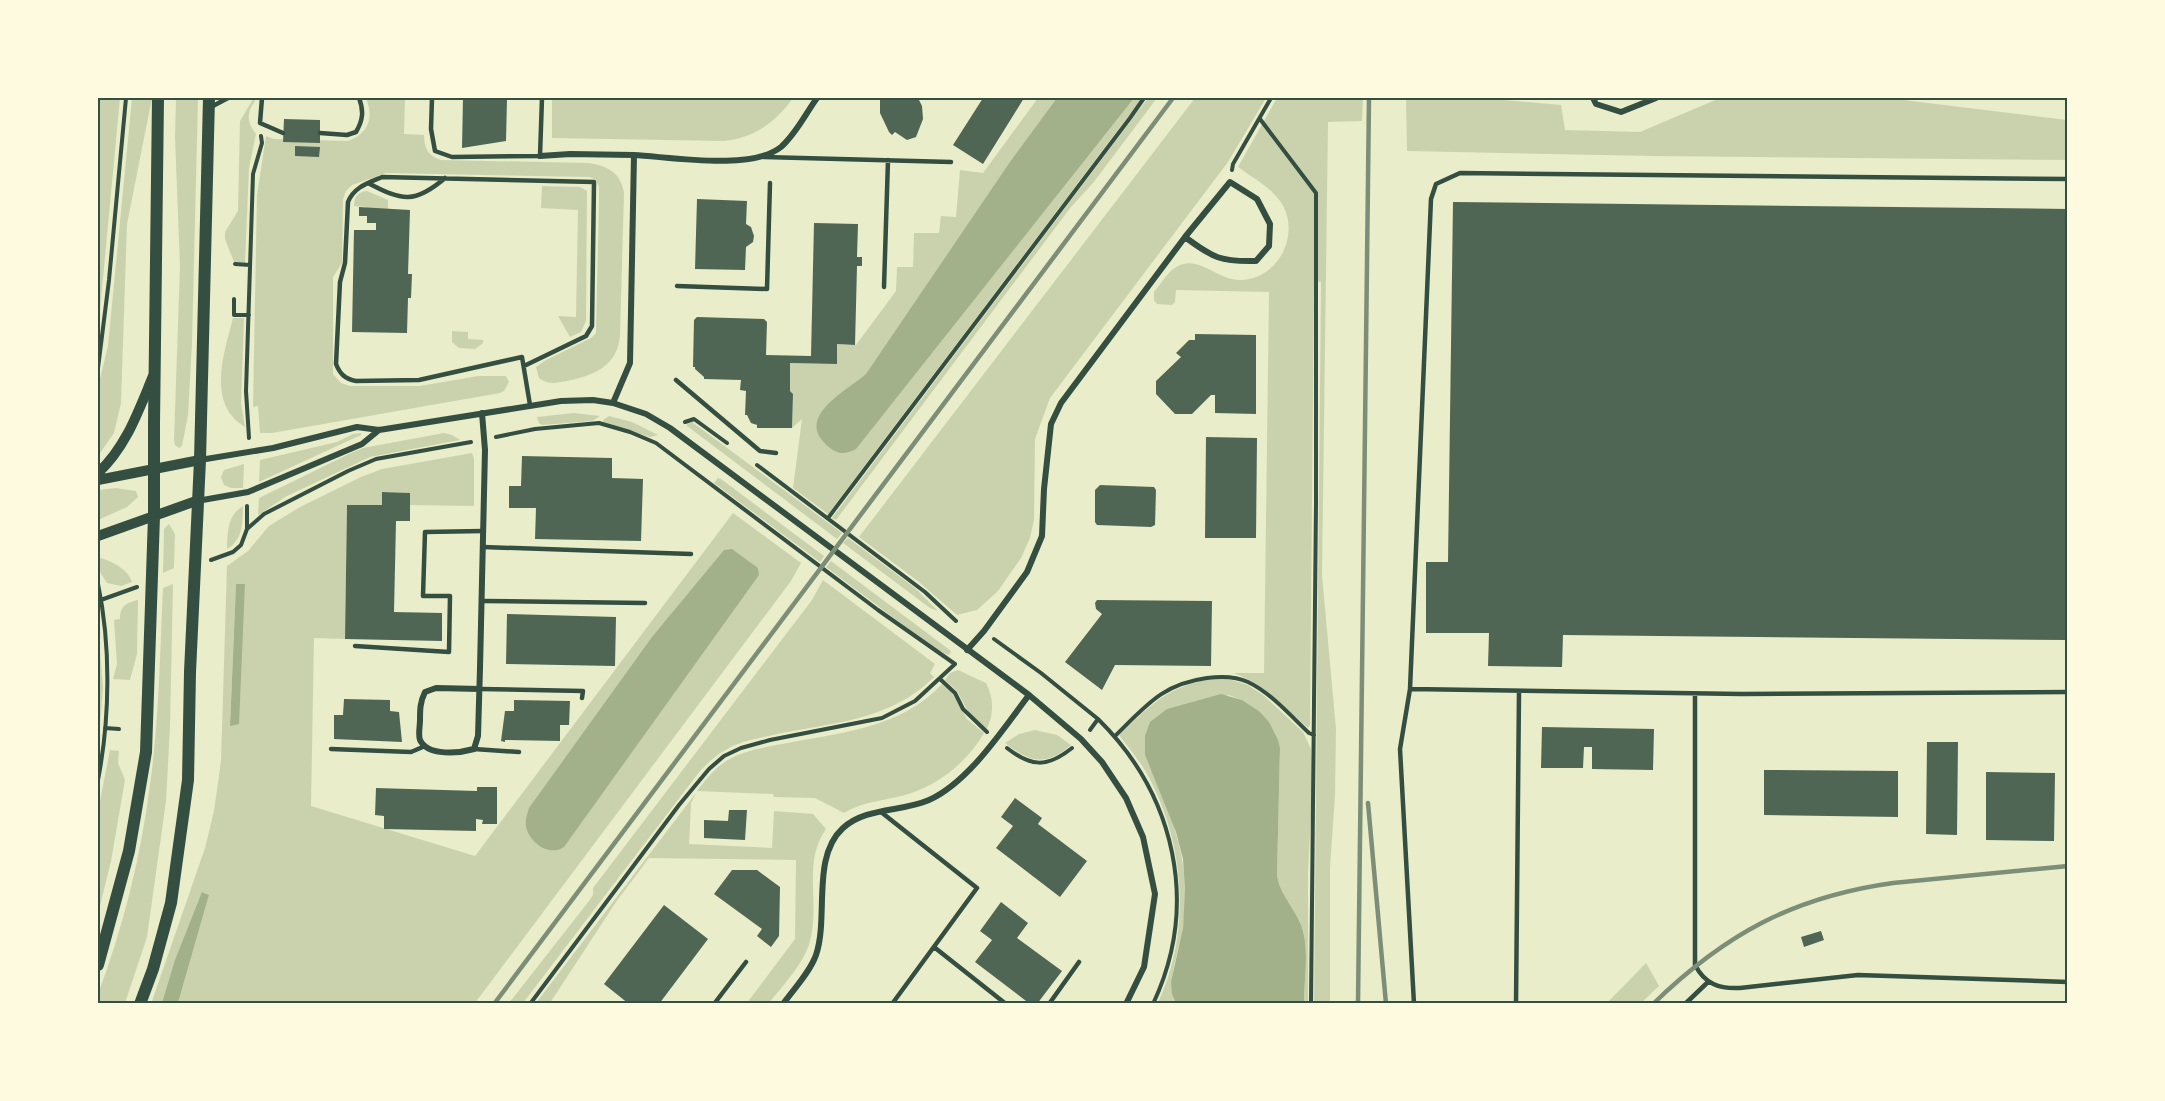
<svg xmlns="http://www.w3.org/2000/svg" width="2165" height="1101" font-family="'IBM Plex Serif',serif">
<rect width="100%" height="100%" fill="#e9edc9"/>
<path fill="#cad2ad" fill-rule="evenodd" d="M98 98H120L98 331Z
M132 98H152L127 224 121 403 114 433 98 456V387L108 346Z
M176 98H198L192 343 188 415 182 446 179 448 175 445 174 440 180 266 175 137Z
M366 98H405L404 134 424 135C424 148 428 156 441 160L588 163C607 166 621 172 624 193L620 335C618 366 593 376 567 381 556 383 548 385 539 378L536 367 546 360 591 338 596 333 599 204V187L596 180 590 177 386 173 352 185 346 191 343 199 342 263 333 277V374L341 383 350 386H420L478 376H506L509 382 504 391 500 393 272 433H260L258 406 253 407 257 195 266 136 274 139 348 141C369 133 374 118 366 98Z
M552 98H793C776 122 754 138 724 141L552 138Z
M1038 98H1142L828 514 793 488 802 419 792 428 793 394 790 391V363L837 364V344L856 345 896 291 897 267H913L914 233H939L941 216 956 217 960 170 983 173Z
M1148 98H1157L1093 183 1071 207 836 520 832 518Z
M1195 98H1266L1228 162 1050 398 1035 439 1034 520 1030 538 1021 558 998 591 977 610 957 615 919 582 859 537Z
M1277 98H1363L1362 121 1328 122 1322 575 1336 729 1335 795 1330 868V1003H1314L1321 282 1314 281 1310 725 1308 728C1284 706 1264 684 1233 673H1264L1269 292 1176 290 1175 302 1172 305 1157 304 1154 300V292C1162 283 1170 267 1183 264 1202 259 1219 280 1240 280 1282 280 1305 225 1275 195 1265 184 1250 176 1238 167Z
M1406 98H1480L1561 105 1565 130 1640 132 1720 98H1887L2067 120V160L1653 156 1407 151Z
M253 99 255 101C246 113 247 123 256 134L249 168 245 263 234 262 225 239V232L238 211 240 121Z
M542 186 580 187 587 191 586 321 581 332 570 337 558 316 576 317 578 210 541 208Z
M367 191 388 200V210L367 209 366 207 354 206C354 197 358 192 367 191Z
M233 318H244L241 403 245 427C206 404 224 353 233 318Z
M452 331 468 332V339L483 340V343L475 349 459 348 452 342Z
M574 413 600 416 592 421 542 425 539 423 537 417Z
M609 416 632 422 658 435 650 437 604 423 603 420Z
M692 422 842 533 837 539 687 426V424Z
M361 433V435L259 482 260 460 337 442 353 434Z
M444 433 452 435 460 440 370 457 287 496 258 515 259 498 351 453 363 448Z
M472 453 474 459V506L410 505V493L383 492 382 505H347L345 639 314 638 311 806 475 856 733 513 801 563 791 581 475 1003H178L209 895 203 892 162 1003 151 1004 205 848 214 811 221 761 227 566 248 551 269 526 300 507 361 477 382 469ZM236 584H245L230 726V725Z
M244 464 243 488H231L224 485 221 477 224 470Z
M718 478 721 479 824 556 820 562 714 483Z
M116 488 136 491 138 497 127 507 98 520V490Z
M243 506C242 523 244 539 227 549 228 531 227 516 243 506Z
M169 524 175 534 174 568 163 573 164 529Z
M848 538 915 588 938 611 930 608 843 543Z
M101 558C113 562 128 569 132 582L121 586 107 583 100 572 99 560Z
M831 561 951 651 950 654 948 655 931 646 826 567Z
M823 580 935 664 930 673 934 677C892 720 832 723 777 734 761 738 743 740 729 748 717 754 709 762 700 771L523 1003H509L589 901 593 895V888L780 642 812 600Z
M173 584 170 727 166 801 147 937 125 1003H98V994C123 928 141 856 150 785 159 720 160 654 163 588Z
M138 600 137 654 130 680 113 679 117 664 114 620 120 619C120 606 126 603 138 600Z
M98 626 103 688 98 748Z
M958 670 986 683C994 698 994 713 987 729L970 715 957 691 945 680 950 673Z
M1225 678 1248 685 1263 695 1303 732 1311 749 1312 792 1308 874V1003H1304C1304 979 1310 948 1301 925 1294 907 1280 895 1277 875L1280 748 1259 711 1242 700 1229 695 1167 709 1145 755C1164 799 1185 842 1185 891 1185 903 1184 915 1183 927 1179 953 1166 978 1176 1003H1158C1192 930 1185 842 1146 772 1138 759 1128 747 1119 735 1154 702 1173 681 1225 678Z
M942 684 952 693 967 719 984 733C967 763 935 788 901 796 881 801 862 802 844 813L815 798 774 797 773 794 697 791C704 782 712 771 722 764 739 751 761 748 782 744 838 733 901 729 942 684Z
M1035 730 1057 735 1071 745C1046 767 1029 762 1005 743L1019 734Z
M110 750 119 751 118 763 125 780 111 861 98 914V811Z
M696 793 691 803 689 844 772 848 774 811 813 814 826 829C803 861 819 901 811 937 806 962 784 984 769 1003H747L795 939 796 860 649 858 616 902 550 1003H536Z
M1646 963 1659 986 1641 1003H1607Z"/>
<path fill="#a3b18a" d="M1057 98H1134L856 449C846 454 839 455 830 448 791 418 847 391 866 374L1010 162Z
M732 549 758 568 759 575 564 847C549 857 530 843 526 827 525 820 527 815 529 808L652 637 724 550Z
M236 584H245L239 724 230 726Z
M1221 694 1242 700 1259 711 1269 722 1278 740 1280 748 1277 875C1280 895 1294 907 1301 925 1310 948 1304 979 1304 1003H1176L1172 994 1171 982 1183 928 1185 889 1183 859 1176 832 1145 755V736L1150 722 1167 709Z
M202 892 209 895 178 1003H162L175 960Z"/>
<path fill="#4f6655" d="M463 98H507L506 141 462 148Z
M880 98H918L922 106 923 119 916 137 907 140 895 132 892 135 889 132 880 113Z
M983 98H1024L983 164 953 145Z
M284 119 320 120V143L283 142Z
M295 146 320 147 319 157 295 156Z
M697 199 747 201 746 224 751 227 754 236 753 242 746 247 745 270 695 269Z
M1453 202 2068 209V640L1563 635 1562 667 1488 666 1489 633H1426V562H1448Z
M359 207 410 210 408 274H412L411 298H408L407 333 352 332 354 230H376V223H367V216H359Z
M814 223 858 224 857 257H862V266H857L855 345 837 344V364L790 363V391L793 394 792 428H757V425L751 423 747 415H745L746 391 740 390 741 380 704 379V377L695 369V367H693L694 320 697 317 764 319 767 322 766 355 811 356Z
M1195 334 1256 335V414L1215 413V395H1211L1192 414H1175L1156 394V381L1181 357 1176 353 1189 340H1195Z
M1206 437 1257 438 1256 538H1205Z
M522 456 612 458V478L643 479 641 541 535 539 536 508H509V486H521Z
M1100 485 1154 487 1156 490 1155 525 1151 527 1097 525 1095 522V490Z
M382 492 410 493V521H396L394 612 442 613V641L345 639 347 505H382Z
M1097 600 1212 601 1211 666 1115 665 1102 690 1065 662 1102 614 1096 609 1095 603Z
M507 614 616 617 615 666 506 664Z
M344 699 390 700V711L399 712 402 742 334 739V715H343Z
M514 700 570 701 569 725H560V741L505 740V742L501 741 505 711H514Z
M1542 727 1654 729 1653 770 1592 769V747H1584L1583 768H1541Z
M1927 742H1958L1957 835 1926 834Z
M1764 770 1898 771V817L1764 815Z
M1986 772 2055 773 2054 841 1986 840Z
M477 787H497V824H482L483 820 476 819V831L384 829V816L375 815 376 788 477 791Z
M1015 798 1042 818 1038 824 1087 861 1060 897 996 848 1013 826 1001 817Z
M729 810H747L745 840 704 838V820L728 821Z
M732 870H757L780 887 779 936 771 947 757 936 762 929 714 894Z
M1001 902 1028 923 1017 938 1062 971 1037 1004H1030L975 962 992 940 980 931Z
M664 905 708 939 659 1004H629L604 984Z
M1821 931 1824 940 1804 947 1801 937Z"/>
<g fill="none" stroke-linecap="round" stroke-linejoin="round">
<path stroke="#344e41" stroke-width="4" d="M1260 119 1316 193V503L1311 1004
M1232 170 1233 164 1271 98
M235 264 250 265
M234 299V315H249
M98 368 109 280 126 98
M685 422 694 419 727 443
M496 437 535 429 599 423 630 432 656 443 878 610 955 664
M249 438 246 391 253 174 262 143 261 136
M757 465 925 592 956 621
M828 518 1130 118 1144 98
M247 528V506
M211 560 233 552 241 545 247 529 264 514 348 471 376 459 471 442
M98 584C111 646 110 718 98 780
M98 601 137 587
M994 639 1041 673 1098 719
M940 679 955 693 963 709 987 732
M105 728 119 729
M1090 730 1098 719C1175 795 1200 904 1153 1004
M1115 736C1146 706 1162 684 1207 678 1222 676 1235 676 1248 682 1271 693 1291 716 1309 733L1314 735
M1007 748C1031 767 1047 768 1072 748
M530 1004 679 805 709 769 724 756 741 748 770 740 882 718 915 701 955 664"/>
<path stroke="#344e41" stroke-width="4.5" d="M262 98 260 123 283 133
M432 98 431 129 435 151 452 157 540 156 542 98
M211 107 228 98
M320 133 347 135 356 132C363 120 364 111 359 98
M764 157 951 162
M368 183C402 201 415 204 445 178
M677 286 767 289 770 183
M884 287 888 160
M524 366 586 336 592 326 594 182 382 177C368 183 354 187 348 202L345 263 340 282 336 364C340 374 345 379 356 381L419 380 522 357 530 405
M676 380 760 451 776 453
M483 547 691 554
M482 601 645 603
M355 646 449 652 450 596H423L425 532 483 531
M480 689 583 691 582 698
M1410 689 1742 694 2068 692
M1695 694V965C1705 984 1719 989 1740 988L1858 975 2068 982
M331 749 411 752 425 746
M474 749 519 752
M881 812 977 888 892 1004
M934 947 1006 1004
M714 1004 746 962
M1049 1004 1079 962
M1414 1004 1400 749 1410 689 1431 199 1436 184 1460 173 2068 179
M1516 1004 1519 692
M1685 1004 1708 982"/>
<path stroke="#344e41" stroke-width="6" d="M1593 98 1596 104 1621 112 1656 98
M540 156 570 154 634 155
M613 403 630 363 634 155C671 157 751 171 781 147 796 134 806 113 817 98
M200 460 273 448 357 427 379 430 561 401 593 400 613 403 646 414 670 428 1029 695 1081 739 1102 762 1126 798 1143 837 1155 894 1144 967 1126 1004
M197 501 248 492 362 444 379 430
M967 650 984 631 1027 572 1042 536 1044 489 1051 424 1061 403 1185 237 1230 182 1257 199 1270 224 1269 246 1256 261C1221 262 1213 258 1185 237
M480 689 436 688 425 692C420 702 420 710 420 720 420 726 418 735 420 740 428 757 460 753 474 749L478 736 480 668 485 450 482 413
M783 1004C794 989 810 972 816 955 829 917 811 857 843 828 866 807 902 812 929 800 969 782 1003 729 1029 695"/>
<path stroke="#344e41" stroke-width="10" d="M98 473C126 447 138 412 153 376
M98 480 200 460
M98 536 196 501"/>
<path stroke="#344e41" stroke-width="12" d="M98 965 129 851 146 752 154 516V423L158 98
M140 1004 153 969 171 903 188 780 190 672 200 460 209 98"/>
<path stroke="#7c8e77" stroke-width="4.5" d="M1368 803 1386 1004
M494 1004 1173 98
M1358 1004 1369 98
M1653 1004C1725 934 1793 897 1893 883L2068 866"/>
</g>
<rect width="2165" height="1101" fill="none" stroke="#fefae0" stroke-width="198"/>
<rect x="99" y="99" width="1967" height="903" fill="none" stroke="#344e41" stroke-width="2"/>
</svg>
